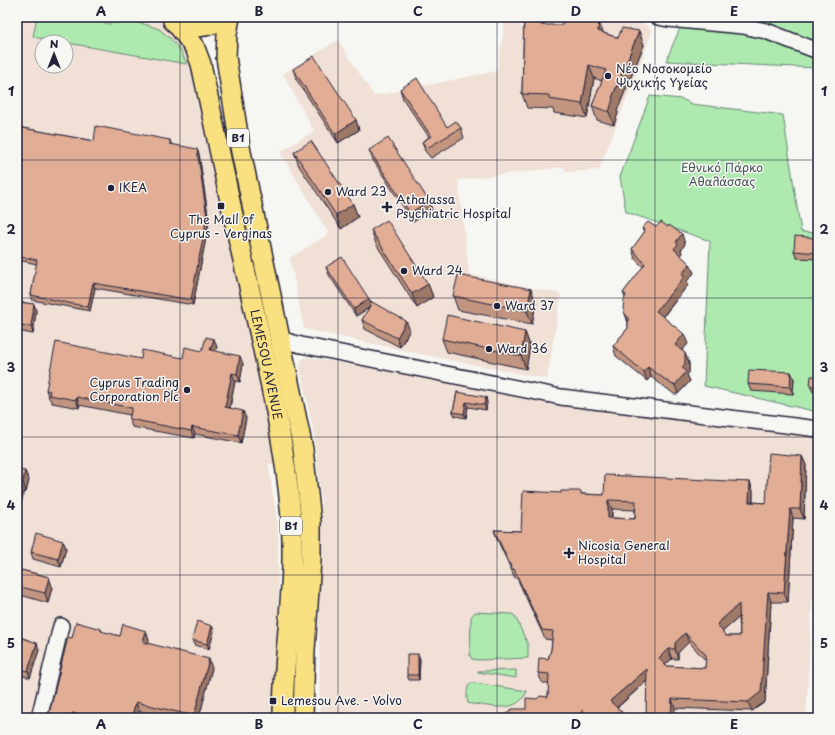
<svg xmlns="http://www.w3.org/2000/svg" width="835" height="735" font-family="'Playpen Sans',sans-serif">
<rect width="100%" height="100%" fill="#f6f6f2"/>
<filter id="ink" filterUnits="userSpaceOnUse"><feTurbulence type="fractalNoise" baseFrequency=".025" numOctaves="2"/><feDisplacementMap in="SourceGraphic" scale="8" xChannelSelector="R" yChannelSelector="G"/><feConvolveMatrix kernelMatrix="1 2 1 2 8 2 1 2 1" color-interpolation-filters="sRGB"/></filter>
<g filter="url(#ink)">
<path fill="#f0e0d6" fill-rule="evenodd" d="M17 17H158L168 27 195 70 246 320 267 392 280 466 268 464 278 526V718H17ZM42 42H66V66H42Z
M506 17H619L641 23 647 26 651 30V35L599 170 567 172 564 167 458 180 469 274 561 294 547 379 430 356 304 329 290 258 329 234 280 152 314 131 283 74 338 40 374 96 497 71Z
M305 357 397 372 553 405 732 427 818 435V599H812L806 718H320L319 617 322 507 314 434 300 367 301 361Z"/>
<path fill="#aeeaaf" stroke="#688675" d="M37 17H73L109 24 130 20 144 24 159 29 170 38 180 50 187 64 33 37Z
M668 17H818V68L666 61 683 21Z
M650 96 682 99 692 104 783 115 801 232 818 233V412L704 386 710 241 626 212 620 177Z
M475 612 512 614 515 616 528 645V658L479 660 472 659 470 656 471 617Z
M516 670V678L478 672V671Z
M474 683 527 691C517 714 493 706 472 704L468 703C466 697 467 690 469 684Z"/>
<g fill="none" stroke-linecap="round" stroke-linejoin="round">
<g stroke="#22223b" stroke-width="18">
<path id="minor" d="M658 17 668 19 743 26 766 31 818 51
M279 339 301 345 561 397 818 429
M39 718 61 626"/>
</g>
<g stroke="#22223b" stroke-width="22">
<g id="major">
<path d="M230 17 227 34 226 57 240 147 303 449 311 521V560L305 650 303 718"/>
<path d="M173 21C187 30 211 29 223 17"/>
<path id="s1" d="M176 23 195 48 201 64C217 137 231 210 248 282 265 360 285 439 291 518 296 585 283 652 283 718"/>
</g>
</g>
<use href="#minor" stroke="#f6f6f2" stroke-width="15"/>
<use href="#major" stroke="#f9e181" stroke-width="19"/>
</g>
<path fill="#c29580" stroke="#22223b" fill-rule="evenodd" d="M524 17H541L544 25 604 33 618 38 639 31 644 45 617 111 618 113 614 125 597 120 592 106 602 81 594 78 587 118 554 113 553 109 527 108 522 94Z
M293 69 356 120 359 130 338 143 296 79Z
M400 89 447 127 461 128 464 138 431 158 425 151 422 142 429 137 403 99Z
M17 127 94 141 170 140 171 144 199 154 209 222 193 305 95 288 90 311 32 300 31 295 37 264 17 260Z
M369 150 429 201 432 210 413 222 373 160Z
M294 152 353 204 358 217 341 229 299 166Z
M656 227 685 244 681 250 682 253 680 255 694 273 687 281 688 285 663 317 688 344 682 350 689 363V373L687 375 690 381 678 394H674L651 377 647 381 616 356 613 346 628 328V323L625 314V297L623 293 643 267 635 259 632 249 644 233 642 228Z
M371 230 428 284 433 297 417 308 376 244Z
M818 238V259L797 258 794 251Z
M326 267 369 299 371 303 410 330 400 347 365 329 362 320 369 308 356 316 329 275Z
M531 289 536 303 532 324 458 310 453 296Z
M17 302 34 304 36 311 33 334 17 331Z
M525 332 530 346 526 369 447 352 442 339Z
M217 347 215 351 243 364 240 382 235 381 230 408 246 418 241 443 195 434 194 438 132 427 129 419 130 415 79 405V408L52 403 50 399 49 398 46 390 141 359 183 358 202 351Z
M791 372 794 379 793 394 751 391 748 384Z
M818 376V393L813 392 810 386Z
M457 392 487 402 486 410 468 407 466 418 455 416 453 412Z
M802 456 806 465 804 519 793 518 788 602H771L765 702 752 711 675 708 647 681 617 708 628 718H501L526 709 537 699 548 697 549 683H542L538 673 548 659 551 650 552 640 545 639 517 578H515L497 539 494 530 521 531 561 493 604 495 750 482 753 491V502L766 503ZM612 509 635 510V519L612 518ZM739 617 740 636H726L722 632ZM689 642 706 661 705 668 666 666 665 664 672 659H678V653Z
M17 470 29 480 26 492H24L18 513H17Z
M63 541 66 548 61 567 33 559 31 552Z
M17 569 49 577 52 587 48 603 17 594Z
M212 626 214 631 209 649 194 645 192 640Z
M101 629 102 632 120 636 149 640 148 643 212 668 199 718H167L139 711 137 718H48L72 638Z
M17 636 39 650 30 678 17 674Z
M420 659 419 680H409L407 675Z"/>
<path fill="#9e7968" stroke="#22223b" d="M540 17H541L545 29 541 25Z
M599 21 604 35 598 31Z
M639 31 644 45 617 111 618 113 614 125 609 112 612 98Z
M589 65 594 78 587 118 582 104Z
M356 120 359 130 338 143 335 134Z
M197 149 199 154 209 222 193 305 191 300Z
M429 201 432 210 413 222 410 213Z
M353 204 358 217 341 229 336 215Z
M682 234 685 244 681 250 682 253 677 259 674 249 676 242Z
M690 264 694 273 687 281 688 285 659 321 656 311 682 274Z
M93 283 95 288 90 311 88 307Z
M428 284 433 297 417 308 412 294Z
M531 289 536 303 532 324 527 311Z
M369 299 372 306 356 316 354 309Z
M34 304 36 311 33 334 31 326Z
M406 321 410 330 400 347 397 338Z
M525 332 530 346 526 369 521 356Z
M684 334 688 344 678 355 675 345Z
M214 339 217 347 213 358 210 350Z
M685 353 689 363V373L687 375 690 381 678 394 675 385 682 367Z
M240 356 243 364 240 382 237 374Z
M648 367 651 377 647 381 644 372Z
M791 372 794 379 793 394 790 387Z
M232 373 235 381 228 415 225 407Z
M77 397 79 405V408L76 400Z
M486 397 487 402 486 410 484 405Z
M466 402 468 407 466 418 464 414Z
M243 411 246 418 241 443 238 435Z
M192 427 195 434 194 438 191 431Z
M802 456 806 465 804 519 800 509Z
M25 471 29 480 26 492 23 482Z
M750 482 753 491 752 512 749 502Z
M21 483 24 492 18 513 17 509V497Z
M608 500 612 509 611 527 608 518Z
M790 509 793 518 788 602 784 593Z
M63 541 66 548 61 567 58 559Z
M49 577 52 587 48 603 45 593Z
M768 592 771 602 765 702 752 711 748 702Z
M739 604 743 614 720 634 717 624Z
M212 626 214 631 209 649 207 644Z
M146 631 149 640 146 651 143 642Z
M685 633 689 642 678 653V659L675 649V643Z
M37 643 39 650 30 678 28 671Z
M668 649 672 659 662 667 659 658Z
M418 654 420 659 419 680 418 675Z
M209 659 212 668 199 718H195L194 716Z
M647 669 650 678 614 710 610 701Z
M672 699 675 708V718H671Z
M136 702 139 711 137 718H131Z
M582 710 585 718H582Z
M72 713 74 718H71Z"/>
<path fill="#e1ad95" stroke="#22223b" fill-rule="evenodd" d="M524 17H540L541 25H562L565 17H575L599 21 598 31 618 38 622 28 639 31 612 98 613 99 609 112 592 106 606 70 589 65 582 104 549 99V95L522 94Z
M314 56 356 120 335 134 293 69Z
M417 78 447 127 456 121 461 128 427 148 422 142 431 136 400 89Z
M96 126 170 140V144L197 149 207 217 191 300 93 283 88 307 31 295 37 260 17 256V127L94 141Z
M388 138 429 201 410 213 369 150Z
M311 141 353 204 336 215 294 152Z
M387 220 428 284 412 294 371 230Z
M648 222 656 227 661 222 668 227 669 225 682 234 676 242 678 244 674 249 690 264 682 274 685 276 656 311 684 334 675 345 685 353V364L682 367 686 372 675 385 671 384 648 367 644 372 613 346 628 328V317L625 314 623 308 624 300 626 295 623 293 645 264 632 249 645 231 642 228Z
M795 236 818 238V253L794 251Z
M342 257 369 299 354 309 326 267Z
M458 275 531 289 527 311 453 296Z
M17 302 34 304 31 326 17 325Z
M372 302 406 321 397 338 362 320Z
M447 315 525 332 521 356 442 339Z
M206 337 214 339 210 350 240 356 237 374 232 373 225 407 243 411 238 435 192 427 191 431 129 419 132 408 77 397 76 400 49 395 50 391 46 390 56 342 141 359 142 350 183 358 185 347 202 351Z
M749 370 791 372 790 387 748 384Z
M811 376H818V386H810Z
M457 392 486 397 484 405 466 402 464 414 453 412Z
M769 453 802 456 800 509H790L784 593 768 592 761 692 748 702 672 699 671 718H646L647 669 610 701 628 718H589L582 710V718H501L512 709H526V698L537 699 540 696 548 697 549 674 538 673 539 658 548 659 551 650 553 631 542 630 514 569H512L494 530 521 531 523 491 561 493V491H581V494L604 495 605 475 750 482 749 502 766 503ZM608 500 636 501 635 519 608 518ZM739 604 740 636H726L717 624ZM685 633 706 655 705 668 666 666 659 658 668 649H675V643Z
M17 470 25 471 23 482 21 483 17 497Z
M36 533 63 541 58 559 31 552Z
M17 569 49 577 45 593 17 586Z
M197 621 212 626 207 644 192 640Z
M76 622 101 629V631L120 636 123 624 146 631 143 642 209 659 194 716 136 702 131 718H91L72 713 71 718H48L68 637 72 638Z
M17 636 37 643 28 671 17 668Z
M407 654H418V675H407Z
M695 714 698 718H689Z"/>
</g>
<path fill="none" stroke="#22223b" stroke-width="1" stroke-opacity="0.55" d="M180 17V718M338 17V718M497 17V718M655 17V718M17 160H818M17 298H818M17 437H818M17 575H818"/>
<g fill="#22223b" stroke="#f6f6f2" stroke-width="1.5">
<circle cx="608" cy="76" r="4"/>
<circle cx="111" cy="188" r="4"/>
<circle cx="328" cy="192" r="4"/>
<rect x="217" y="202" width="8" height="8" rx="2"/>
<path d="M385 201h4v4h4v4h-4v4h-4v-4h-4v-4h4z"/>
<circle cx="404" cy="271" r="4"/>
<circle cx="497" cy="306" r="4"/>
<circle cx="489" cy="349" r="4"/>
<circle cx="187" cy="390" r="4"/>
<path d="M567 547h4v4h4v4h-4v4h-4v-4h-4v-4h4z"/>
<rect x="269" y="697" width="8" height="8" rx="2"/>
</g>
<g text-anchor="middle" stroke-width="3" stroke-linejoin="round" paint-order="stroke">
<g fill="#f6f6f2" stroke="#626272" stroke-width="1">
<rect x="227" y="129" width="22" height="18" rx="3"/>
<rect x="280" y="517" width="22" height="18" rx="3"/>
</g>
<g font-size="11" font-weight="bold" fill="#22223b">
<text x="238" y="142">B1</text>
<text x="291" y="530">B1</text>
</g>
<g font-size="12" fill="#22223b" stroke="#f6f6f2" text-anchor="start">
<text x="616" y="73">Νέο Νοσοκομείο<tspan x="616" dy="14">Ψυχικής Υγείας</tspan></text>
<text x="119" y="192">IKEA</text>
<text x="336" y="196">Ward 23</text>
<text x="396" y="204">Athalassa<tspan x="396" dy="14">Psychiatric Hospital</tspan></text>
<text x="221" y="224" text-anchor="middle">The Mall of<tspan x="221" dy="14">Cyprus - Verginas</tspan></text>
<text x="412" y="275">Ward 24</text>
<text x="505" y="310">Ward 37</text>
<text x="497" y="353">Ward 36</text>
<text x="179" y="387" text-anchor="end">Cyprus Trading<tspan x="179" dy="14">Corporation Plc</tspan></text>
<text x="578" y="550">Nicosia General<tspan x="578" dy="14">Hospital</tspan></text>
<text x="281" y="705">Lemesou Ave. - Volvo</text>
</g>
<g font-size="12" fill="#455458" stroke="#f6f6f2">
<text x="722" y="172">Εθνικό Πάρκο<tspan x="722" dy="14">Αθαλάσσας</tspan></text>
</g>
<g font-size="12" fill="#22223b" stroke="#f6f6f2">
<text dy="4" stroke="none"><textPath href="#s1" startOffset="356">LEMESOU AVENUE</textPath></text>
</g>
</g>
<rect width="835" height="735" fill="none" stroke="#f6f6f2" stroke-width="44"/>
<g transform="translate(54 54)"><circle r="19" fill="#f6f6f2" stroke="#a1a1a9"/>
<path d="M0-3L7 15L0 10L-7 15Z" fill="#22223b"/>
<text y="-6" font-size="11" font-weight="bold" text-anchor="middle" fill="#22223b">N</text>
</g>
<rect x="22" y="22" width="791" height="691" fill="none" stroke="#22223b" stroke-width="1.5"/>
<g font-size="13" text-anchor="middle" font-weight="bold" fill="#22223b">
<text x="101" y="16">A</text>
<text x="259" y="16">B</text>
<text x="418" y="16">C</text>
<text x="576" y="16">D</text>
<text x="734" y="16">E</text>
<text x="11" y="96">1</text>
<text x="824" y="96">1</text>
<text x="11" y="234">2</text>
<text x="824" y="234">2</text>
<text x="11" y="372">3</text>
<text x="824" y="372">3</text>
<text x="11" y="510">4</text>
<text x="824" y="510">4</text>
<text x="11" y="648">5</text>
<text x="824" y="648">5</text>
<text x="101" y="729">A</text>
<text x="259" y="729">B</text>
<text x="418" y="729">C</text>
<text x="576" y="729">D</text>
<text x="734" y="729">E</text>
</g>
</svg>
